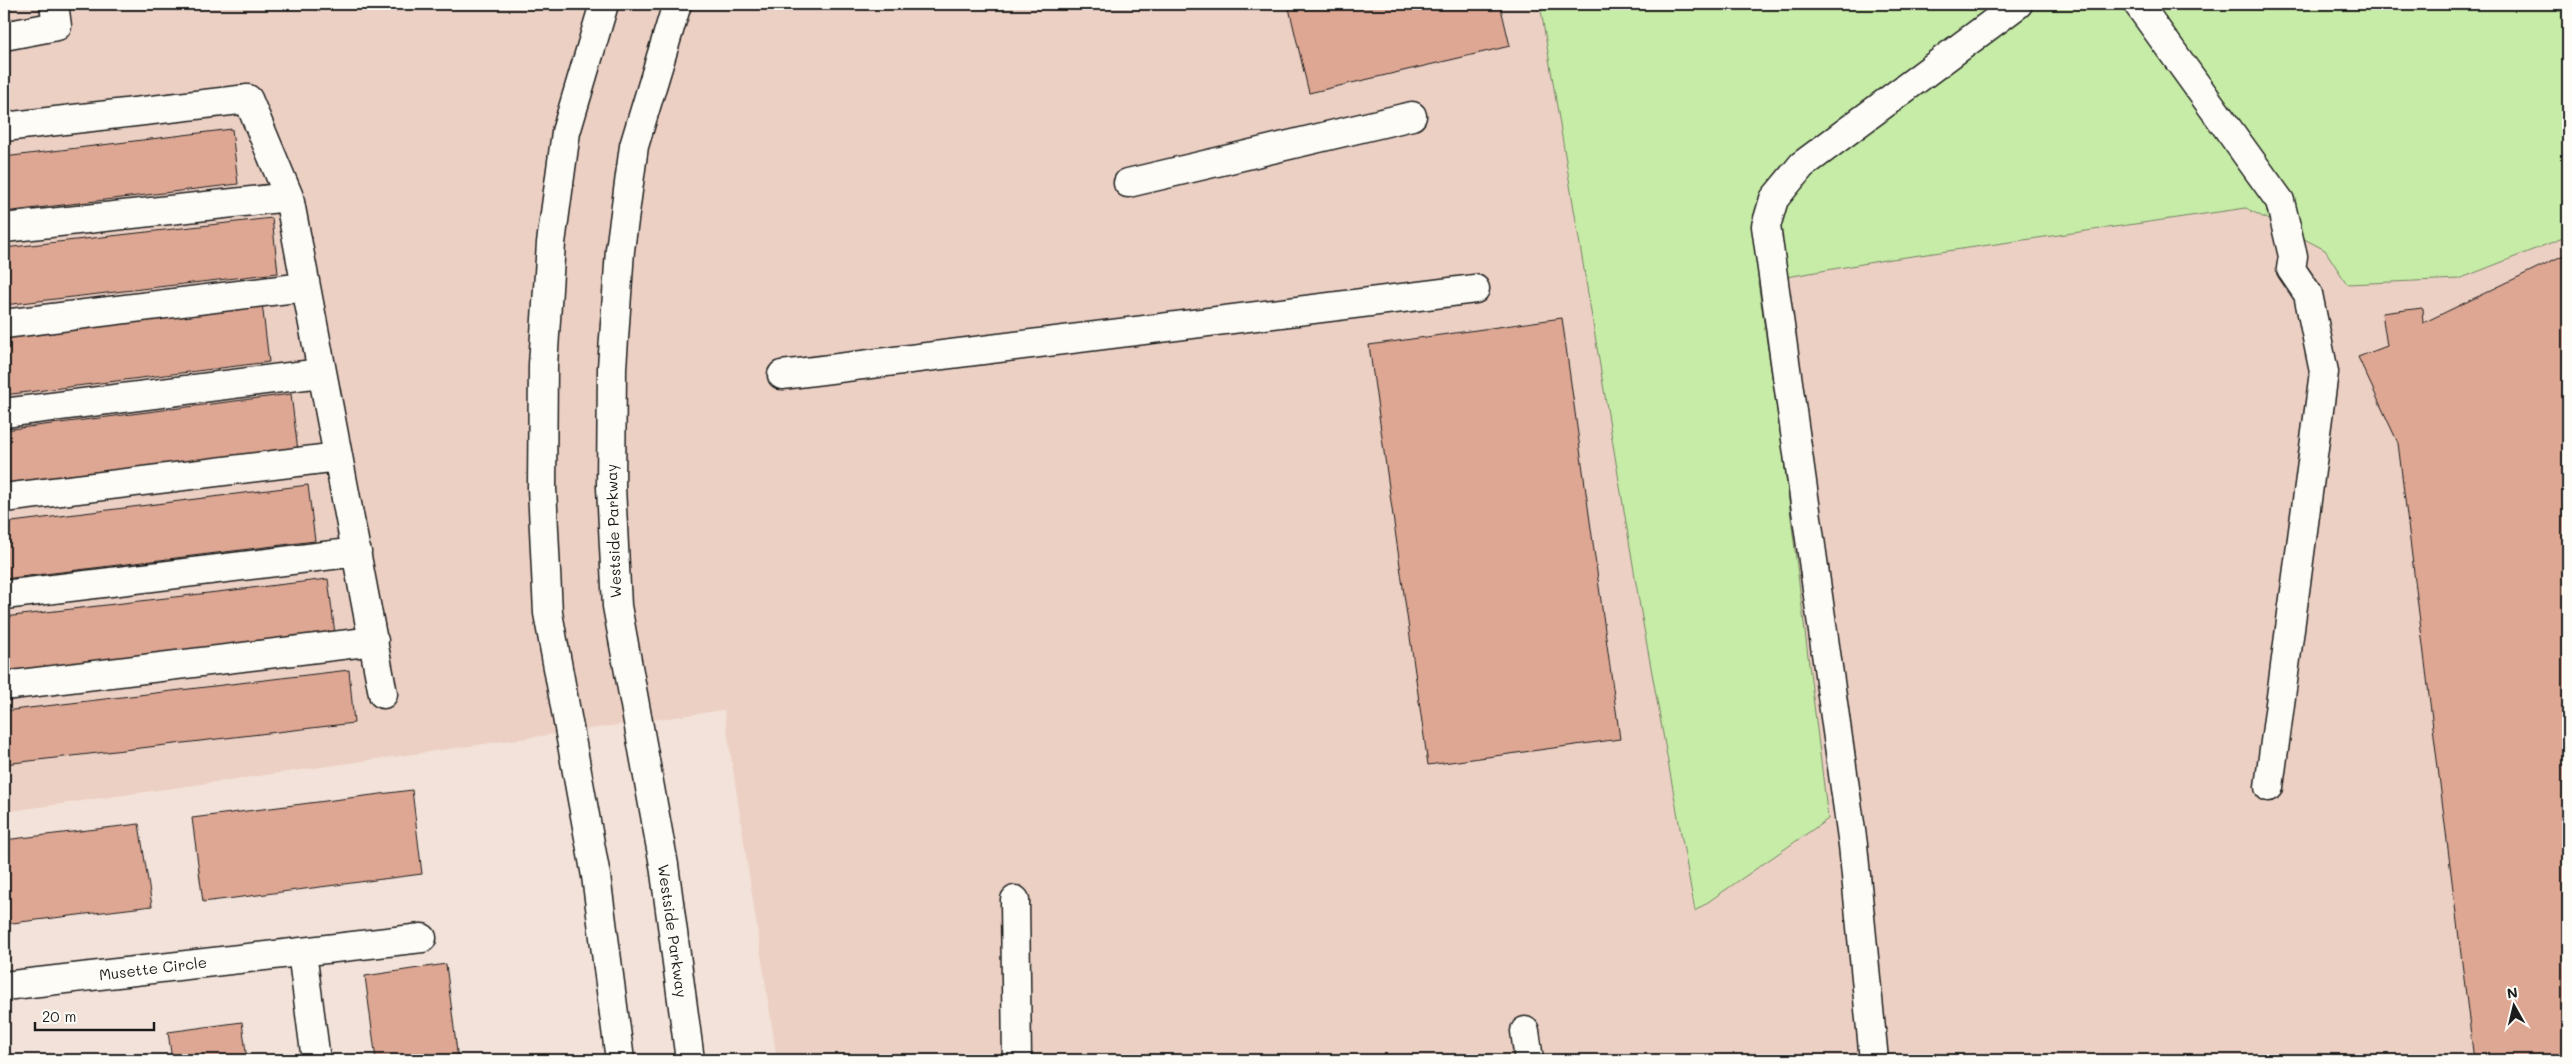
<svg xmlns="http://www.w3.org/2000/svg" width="2572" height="1064" font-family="Mali,sans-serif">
<rect width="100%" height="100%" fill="#f3e2d9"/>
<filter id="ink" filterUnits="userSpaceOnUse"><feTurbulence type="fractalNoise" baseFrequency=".02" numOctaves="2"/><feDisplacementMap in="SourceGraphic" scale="10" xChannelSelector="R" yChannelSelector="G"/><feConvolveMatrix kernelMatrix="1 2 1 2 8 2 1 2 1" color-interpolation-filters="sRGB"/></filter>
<g filter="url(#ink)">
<path fill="#ecd0c4" d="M4 4H2568V1060H777L724 710 4 812Z"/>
<path fill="#c7eca7" stroke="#728462" d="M1540 4H2568V236L2459 279 2347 284 2325 250 2246 208 1885 260 1758 282 1782 444 1828 819 1695 911 1639 601Z"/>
<path fill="#dda793" stroke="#1c1c1c" d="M1288 4H1500L1510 46 1309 93Z
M232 129 238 184 4 212V157Z
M272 218 278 273 4 305V248Z
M2568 253V1060H2474L2398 443 2358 357 2387 346 2382 313 2422 308 2423 323Z
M262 303 269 362 4 395V335Z
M1562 318 1620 739 1428 765 1369 345Z
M291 394 298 451 4 487V430Z
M308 485 315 541 4 579V523Z
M328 579 335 634 4 672V617Z
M349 670 354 723 4 764V711Z
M412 790 422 874 203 902 192 818Z
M139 824 152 906 4 924V840Z
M446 964 458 1060H376L365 976Z
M242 1022 247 1060H172L168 1032Z"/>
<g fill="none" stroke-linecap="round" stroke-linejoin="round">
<g stroke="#1c1c1c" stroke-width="31">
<path id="minor" d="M2138 4 2280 201 2293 256 2291 269 2308 294 2324 372 2269 787
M4 36 57 26 54 4
M4 127 248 99 289 197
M1128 183 1412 116
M4 228 289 197 383 694
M4 324 304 287
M782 375 1475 289
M4 413 321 373
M4 498 338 457
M4 595 357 552
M4 686 374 641
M1015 900 1017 1060
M302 952 316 1060
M4 986 422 938
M1525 1031 1529 1060
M1874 1060 1853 845 1766 226 1774 199 1802 165 2018 4"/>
</g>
<g stroke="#1c1c1c" stroke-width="31">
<path id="major" d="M604 4 566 132 551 243 543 365 542 488 548 613 596 876 620 1060
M677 4 634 146 620 250 612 368 611 487 617 606 664 865 690 1060"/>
</g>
<use href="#minor" stroke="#fdfcf7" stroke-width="28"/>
<use href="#major" stroke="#fdfcf7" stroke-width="28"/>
</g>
</g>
<g text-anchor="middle" stroke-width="4" stroke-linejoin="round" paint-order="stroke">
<g font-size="15" fill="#1c1c1c" stroke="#fdfcf7">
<text transform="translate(614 531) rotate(-92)" y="5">Westside Parkway</text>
<text transform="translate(672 931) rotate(82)" y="5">Westside Parkway</text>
<text transform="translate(153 969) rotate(-7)" y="5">Musette Circle</text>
</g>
</g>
<rect width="2572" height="1064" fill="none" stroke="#fdfcf7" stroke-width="20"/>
<rect x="10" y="10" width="2552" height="1044" fill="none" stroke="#1c1c1c" stroke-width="2" filter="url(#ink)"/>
<g transform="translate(2514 1006) rotate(352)" stroke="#fdfcf7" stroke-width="4" paint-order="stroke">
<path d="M0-4L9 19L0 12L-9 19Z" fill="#1c1c1c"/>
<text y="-8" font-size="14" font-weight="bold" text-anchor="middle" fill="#1c1c1c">N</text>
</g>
<path d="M35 1022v8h119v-8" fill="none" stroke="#1c1c1c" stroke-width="2.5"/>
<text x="42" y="1022" font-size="15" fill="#1c1c1c" stroke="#fdfcf7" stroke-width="4" paint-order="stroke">20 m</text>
</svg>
